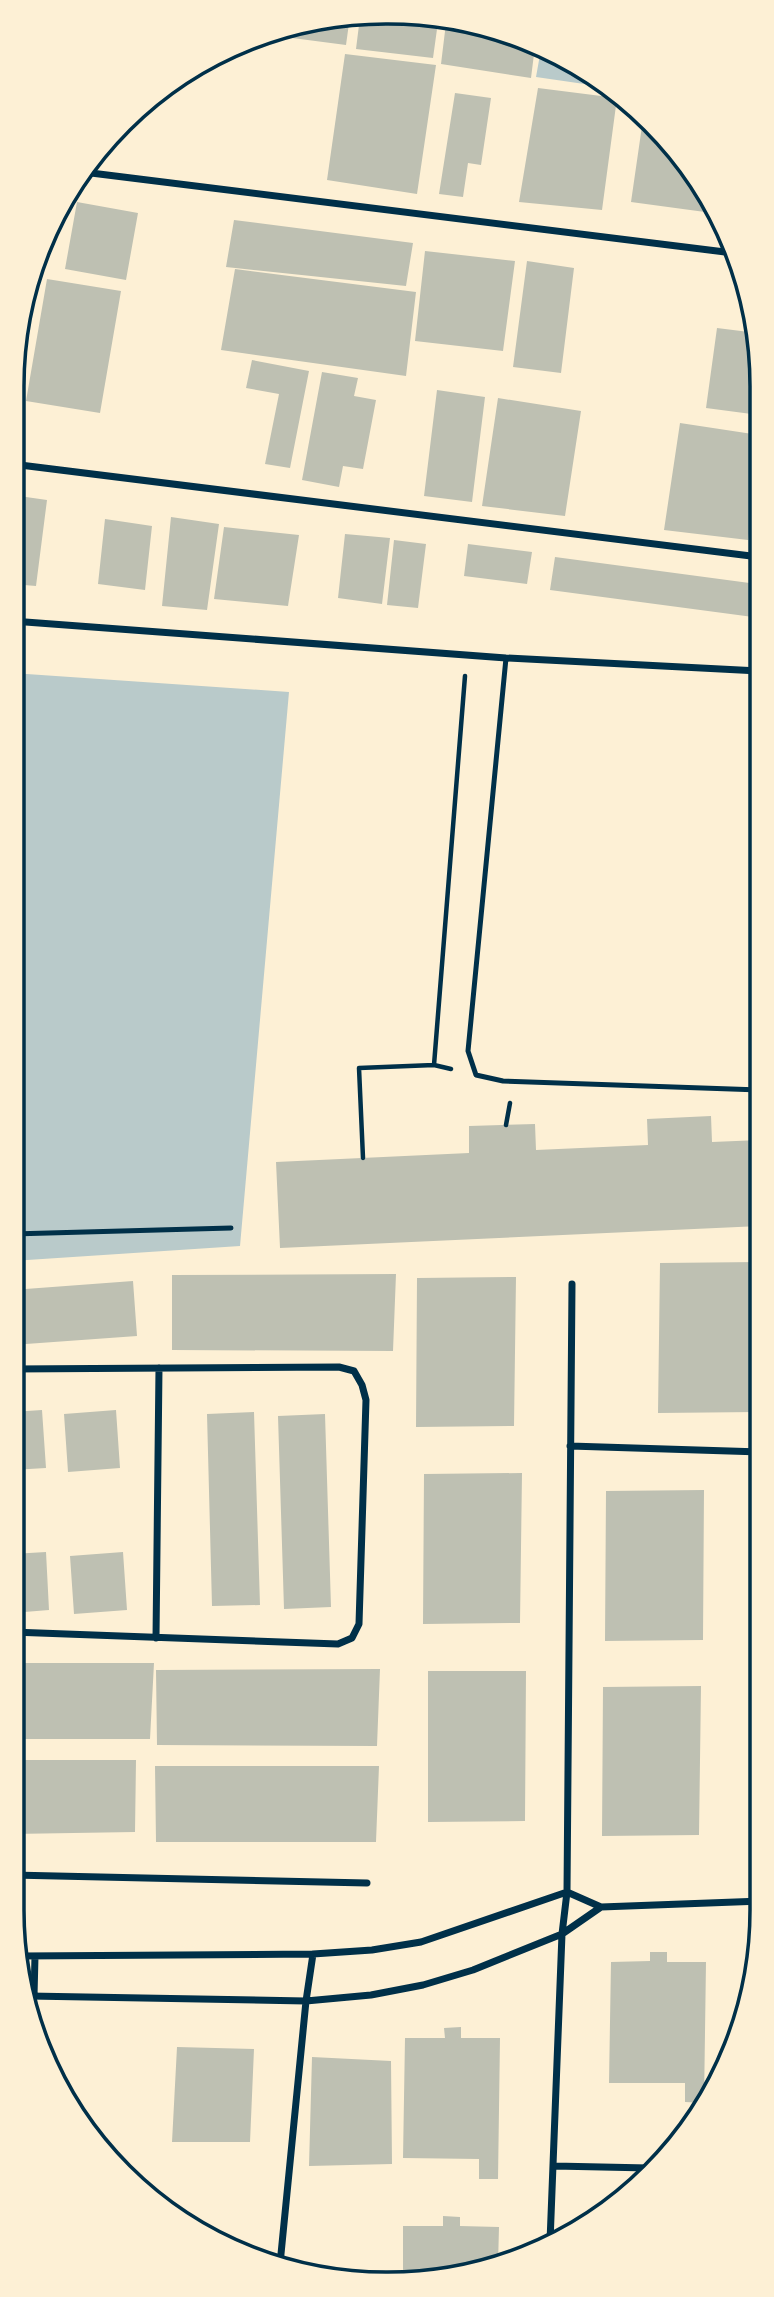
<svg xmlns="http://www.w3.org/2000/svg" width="774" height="2297" font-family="Figtree,sans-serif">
<rect width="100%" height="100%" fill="#fdf0d5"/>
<path fill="#b9caca" d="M541 49 575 63 605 87 536 77Z
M12 673 289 692 240 1246 12 1261Z"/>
<path fill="#bec0b2" d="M338 16H350L346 45 277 36Z
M360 17 438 22 433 58 356 49Z
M446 23 484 25 535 46 531 78 441 64Z
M345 54 436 65 417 194 327 180Z
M538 88 617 98 602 210 519 202Z
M455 93 491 98 481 165 468 163 463 197 439 194Z
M643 119 668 140 707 197 705 212 631 202Z
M77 202 138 213 126 280 65 269Z
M234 220 413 243 406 286 226 267Z
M425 251 515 261 503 351 415 341Z
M527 261 574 268 561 373 513 367Z
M235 269 416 292 406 376 221 350Z
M47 279 121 291 100 413 26 401Z
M717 328 757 333 759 415 706 408Z
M252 360 309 371 290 468 265 464 279 394 246 388Z
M15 364H19L14 405 12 387Z
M322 372 358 378 354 396 376 400 363 469 343 466 339 487 302 480Z
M437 390 485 397 472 502 424 496Z
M498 398 581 411 565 516 482 506Z
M680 423 759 435V464L748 540 664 530Z
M12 495 47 500 36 586 12 584Z
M171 517 219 524 207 610 162 606Z
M105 519 152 526 145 590 98 584Z
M224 527 299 535 288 606 214 599Z
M345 534 390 538 382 604 338 598Z
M394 540 426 544 418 608 387 605Z
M468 544 532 552 527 584 464 576Z
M555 557 757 584 753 617 550 590Z
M711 1116 712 1142 760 1140V1226L280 1248 276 1162 469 1153V1126L535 1124 536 1150 648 1145 647 1119Z
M758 1262 756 1412 658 1413 660 1263Z
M396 1274 393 1351 172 1350V1275Z
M516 1277 514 1426 416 1427 417 1278Z
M133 1281 137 1336 12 1345V1290Z
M42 1410 46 1468 12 1470V1412Z
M116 1410 120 1468 68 1472 64 1414Z
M254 1412 260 1605 212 1606 207 1414Z
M325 1414 331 1607 284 1609 278 1416Z
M522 1473 520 1623 423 1624 424 1474Z
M704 1490 703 1640 605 1641 606 1491Z
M46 1552 49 1610 12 1613V1554Z
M123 1552 127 1610 74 1614 70 1556Z
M12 1663H154L150 1739H12Z
M380 1669 377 1746 157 1745 156 1670Z
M428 1671H526L525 1821 428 1822Z
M701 1686 699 1835 602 1836 603 1687Z
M12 1760H136L135 1832 12 1834Z
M155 1766H379L376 1842H156Z
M650 1952H667V1962H706L704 2103 685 2102V2083H609L611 1962 650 1961Z
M748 1964H755L749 2006 748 2005Z
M461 2027V2038H500L498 2179H479V2159L403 2158 405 2038H445L444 2028Z
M177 2047 254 2049 250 2142H172Z
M312 2057 391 2061 392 2164 309 2166Z
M443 2216 460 2217V2226L499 2227 498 2265 484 2272 403 2277V2226H443Z"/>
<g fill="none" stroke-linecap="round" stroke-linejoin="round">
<path stroke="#003049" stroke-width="4.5" d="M434 1065 451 1069
M506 1125 510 1103
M363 1158 359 1068 434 1065 465 676"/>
<path stroke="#003049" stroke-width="5" d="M506 658 468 1051 476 1075 503 1081 760 1090
M12 1234 231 1228"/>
<path stroke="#003049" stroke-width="7" d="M83 172 733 253
M12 464 759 557
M12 621 506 658 759 671
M12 1369 339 1367 354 1371 362 1385 366 1400 359 1624 352 1638 338 1644 12 1632
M570 1446 761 1452
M156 1638 159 1368
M12 1875 367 1883
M21 1956 313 1954 372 1950 421 1942 567 1892 601 1907 762 1901
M29 1996 306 2001 371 1995 423 1985 473 1970 562 1934 601 1907
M34 1996 35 1956
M554 2166 649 2168
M550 2242 562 1934 567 1892 572 1284
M280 2264 306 2001 313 1954"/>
</g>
<path d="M0 0H774V2297H0ZM386 24H388A362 362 0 0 1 750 386V1910A362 362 0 0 1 388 2272H386A362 362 0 0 1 24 1910V386A362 362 0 0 1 386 24Z" fill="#fdf0d5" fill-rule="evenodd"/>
<path fill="none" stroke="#003049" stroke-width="3.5" d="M386 24H388A362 362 0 0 1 750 386V1910A362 362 0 0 1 388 2272H386A362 362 0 0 1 24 1910V386A362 362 0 0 1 386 24Z"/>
</svg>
